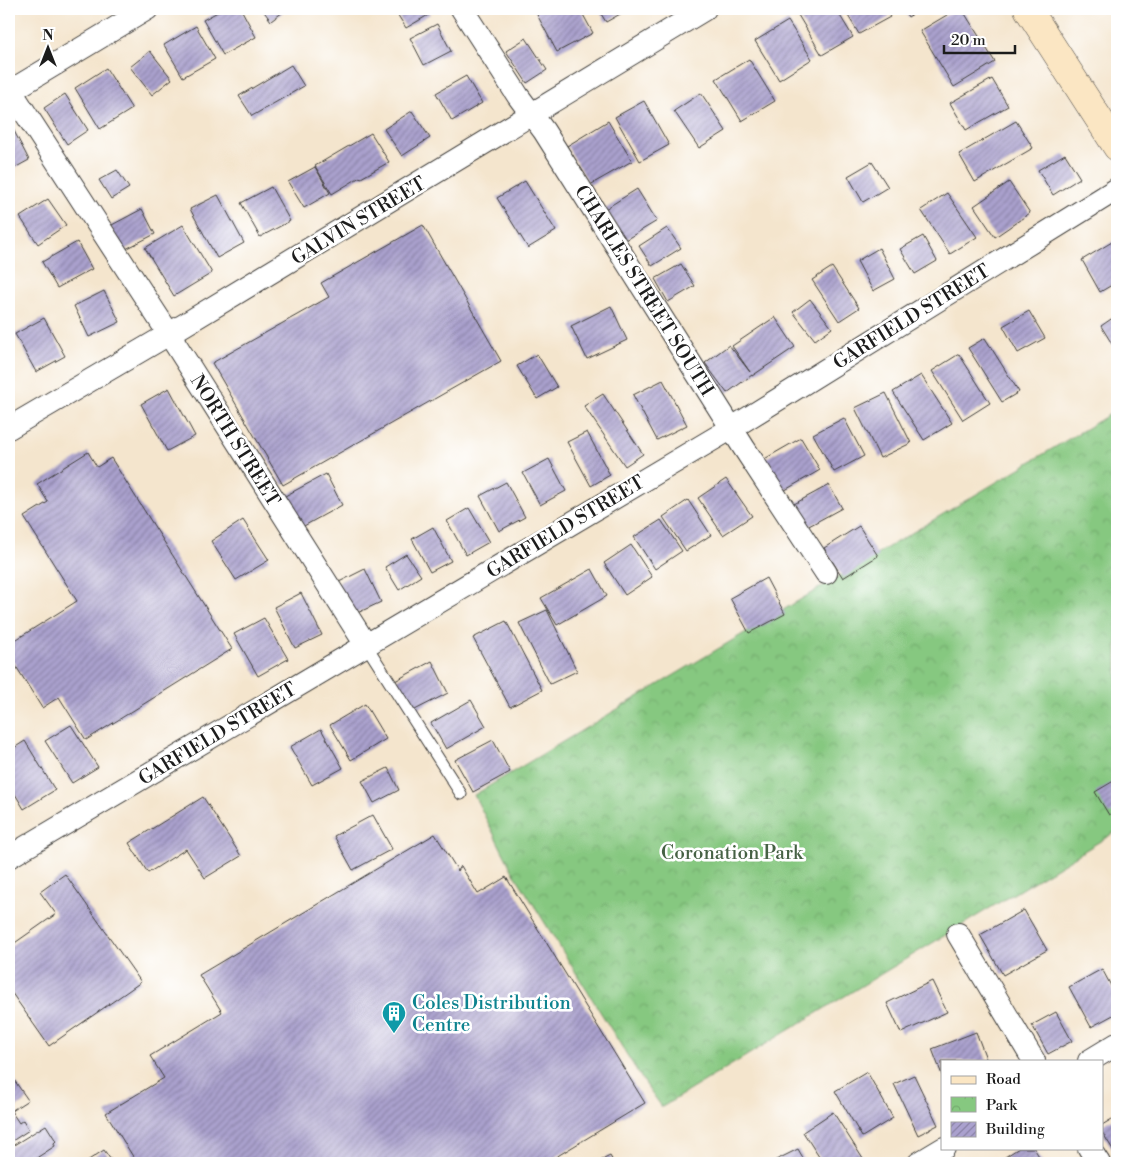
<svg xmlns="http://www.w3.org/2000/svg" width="1126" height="1172" font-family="'Libre Bodoni',serif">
<defs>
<pattern id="park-crowns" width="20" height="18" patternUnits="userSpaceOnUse" patternTransform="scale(1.25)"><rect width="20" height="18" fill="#86c880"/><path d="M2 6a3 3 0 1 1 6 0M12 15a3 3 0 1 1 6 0" fill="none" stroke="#73ab6e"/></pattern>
<pattern id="building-hatch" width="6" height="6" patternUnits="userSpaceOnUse" patternTransform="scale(1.25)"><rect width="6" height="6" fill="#aaa1ce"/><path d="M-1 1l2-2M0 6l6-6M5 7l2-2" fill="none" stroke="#8a82a6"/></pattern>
</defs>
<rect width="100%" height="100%" fill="#fff"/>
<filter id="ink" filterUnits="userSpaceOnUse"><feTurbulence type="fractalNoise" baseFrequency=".02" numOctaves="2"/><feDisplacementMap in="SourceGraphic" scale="10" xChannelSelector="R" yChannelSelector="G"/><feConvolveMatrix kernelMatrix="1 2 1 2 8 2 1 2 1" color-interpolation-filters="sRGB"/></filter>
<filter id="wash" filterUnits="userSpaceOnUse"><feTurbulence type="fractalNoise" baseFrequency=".0096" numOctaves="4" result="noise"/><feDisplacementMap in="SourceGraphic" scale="20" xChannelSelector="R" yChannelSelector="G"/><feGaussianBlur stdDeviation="1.12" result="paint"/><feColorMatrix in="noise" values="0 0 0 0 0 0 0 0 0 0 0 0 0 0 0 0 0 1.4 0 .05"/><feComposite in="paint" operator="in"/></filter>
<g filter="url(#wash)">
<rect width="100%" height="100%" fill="#f4e5cd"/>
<path fill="url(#park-crowns)" stroke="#51724e" d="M1117 410V831L662 1107 642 1079 512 870 474 795Z"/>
<g id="blocks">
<path fill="url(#building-hatch)" d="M223 9H241L256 37 223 55 203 20Z
M262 9H287L271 21Z
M394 9H427L430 14 406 28Z
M534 9H580L593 33 557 52Z
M598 9H629L606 22Z
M797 9H836L853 37 822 55 795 10Z
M844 9H885L890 17 859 34Z
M903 9H921L908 17Z
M957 9H962L995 62 954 87 920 31Z
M788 21 812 59 779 80 755 41Z
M437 24 451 51 424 65 410 38Z
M196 26 215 59 183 77 164 45Z
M526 38 547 70 527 83 506 51Z
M150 51 172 79 152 95 130 67Z
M749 59 775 101 742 121 716 79Z
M291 65 304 86 252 116 239 96Z
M106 68 132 109 100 129 75 88Z
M466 76 482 103 452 121 436 93Z
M992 79 1008 106 966 130 950 103Z
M701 93 726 131 699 148 674 111Z
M65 94 88 130 67 144 44 108Z
M644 101 669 145 640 161 615 117Z
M412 111 430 138 402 156 384 129Z
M608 121 632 161 590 185 567 146Z
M1016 121 1033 148 975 182 959 154Z
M12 127 29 160 9 171V129Z
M371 133 389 162 361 178 360 177 332 194 315 166Z
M1065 154 1080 178 1053 195 1038 170Z
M872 162 888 187 863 202 848 176Z
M315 167 330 193 304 208 288 182Z
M117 170 129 188 111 199 99 180Z
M525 181 556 231 528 248 497 198Z
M1009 182 1030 213 995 237 974 206Z
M271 187 290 221 260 237 241 203Z
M637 189 657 221 625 240 605 209Z
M947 193 977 237 950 254 921 210Z
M218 195 244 243 217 258 190 209Z
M48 199 66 225 38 244 20 217Z
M142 209 155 234 122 251 110 226Z
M183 225 212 273 174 296 145 248Z
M423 225 501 361 283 485 212 363 329 297 321 283Z
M667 228 681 248 652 266 639 246Z
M923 236 937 261 915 274 900 249Z
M1117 239V282L1100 292 1082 260Z
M77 242 92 269 57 288 42 262Z
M879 248 895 279 873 291 857 261Z
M681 264 695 286 668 302 655 279Z
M832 267 859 308 839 321 812 280Z
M104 291 120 322 89 337 74 306Z
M810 299 832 328 815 340 793 312Z
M611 306 627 340 587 359 571 326Z
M1029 311 1045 338 1018 353 1003 326Z
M1117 315V352L1101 326Z
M775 317 795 347 752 376V375L727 393 705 363 729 345 750 372 732 346Z
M44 318 65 356 36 372 15 334Z
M985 338 1019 392 1002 402 968 348Z
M537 354 557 387 537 399 517 366Z
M959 354 990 403 963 420 932 371Z
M921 375 952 423 924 440 893 392Z
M663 380 687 425 657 440 633 395Z
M169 388 195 436 167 451 141 404Z
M886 393 911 443 880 458 855 408Z
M603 394 643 454 625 466 584 406Z
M844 418 864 456 834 472 813 434Z
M587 432 610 475 591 486 567 442Z
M801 438 820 470 780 493 761 461Z
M88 452 97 467 111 458 232 649 86 740 59 697 42 708 9 655V644L77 601 24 517 48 502 37 484Z
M549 459 566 491 540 505 523 473Z
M326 474 342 505 302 527 285 496Z
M726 479 752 516 723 535 698 498Z
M506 482 525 517 499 531 480 496Z
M829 485 842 508 807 527 794 504Z
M688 500 711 535 686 551 663 517Z
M469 508 489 542 466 555 447 521Z
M243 520 269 560 236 580 211 541Z
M661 520 682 551 655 569 634 537Z
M859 526 878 556 843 578 824 548Z
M433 527 451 561 430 572 412 539Z
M631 545 652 577 625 595 604 563Z
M406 554 421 576 399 590 385 567Z
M365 569 381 602 353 615 337 583Z
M592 569 607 596 557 625 541 598Z
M766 578 785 614 749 633 730 598Z
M301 593 322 635 295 648 274 607Z
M547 610 577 671 550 684 519 623Z
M264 618 288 659 258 676 234 634Z
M506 621 542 690 510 707 473 638Z
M432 661 448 693 411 712 395 681Z
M471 700 486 726 446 749 431 723Z
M365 704 386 739 351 760 330 725Z
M71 725 98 767 72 783 45 741Z
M321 729 343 768 312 785 290 747Z
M493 740 510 772 473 792 455 760Z
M25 741 55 790 24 809 9 784V751Z
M388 768 399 790 374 803 362 781Z
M1117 779V810L1109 815 1095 792Z
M203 797 241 856 205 878 186 849 148 873 129 843Z
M373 815 392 849 353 870 334 836Z
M435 834 458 871 461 866 478 894 506 877 645 1103 546 1163H137L106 1113 164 1078 150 1056 222 1012 199 975Z
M65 874 141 982 49 1046 9 989V947L56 914 40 892Z
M1024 910 1047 950 1003 975 980 935Z
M1102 969 1117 997V1013L1091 1027 1069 987Z
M932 981 947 1012 901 1033 887 1003Z
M1056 1012 1072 1041 1048 1054 1032 1025Z
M976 1032 987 1061H942V1075L932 1049Z
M867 1072 893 1118 862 1137 835 1091Z
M914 1075 938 1125 918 1135 894 1084Z
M12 1077 28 1100 11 1111 19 1123 23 1120 29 1130 9 1143V1079Z
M833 1112 865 1162 863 1163H823L803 1132Z
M1117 1116V1156L1102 1132V1125Z
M46 1125 56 1141 54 1143 55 1146 38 1157 42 1163H9V1148Z
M1019 1148H1034L1043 1163H1009L1005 1157Z
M798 1149 806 1163H770Z
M104 1150 113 1163H84Z
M610 1156 614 1163H596Z"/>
</g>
</g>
<g filter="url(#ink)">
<use href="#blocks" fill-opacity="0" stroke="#3c3a37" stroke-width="1"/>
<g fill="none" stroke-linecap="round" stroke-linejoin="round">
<g stroke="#3c3a37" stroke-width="13">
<path id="lane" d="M366 645 461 794"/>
</g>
<g stroke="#3c3a37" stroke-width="24">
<path id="street" d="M462 9 518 96 544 131 744 448 826 573
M9 88 169 334 366 645
M9 92 147 9
M9 428 169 334 705 9
M9 857 732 428 1117 189
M958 934 1034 1061
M1089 1061 1117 1044
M1089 1148 1099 1163
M919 1163 944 1148"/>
</g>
<g stroke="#3c3a37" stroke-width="29">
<path id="secondary" d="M1028 9 1117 147"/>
</g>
<use href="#lane" stroke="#fff" stroke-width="11"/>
<use href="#street" stroke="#fff" stroke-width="22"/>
<use href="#secondary" stroke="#fbe6c3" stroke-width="28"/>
</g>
</g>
<defs>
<g id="building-pin" transform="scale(1.25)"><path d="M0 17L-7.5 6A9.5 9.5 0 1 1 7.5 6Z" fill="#0f9aa8" stroke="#fff"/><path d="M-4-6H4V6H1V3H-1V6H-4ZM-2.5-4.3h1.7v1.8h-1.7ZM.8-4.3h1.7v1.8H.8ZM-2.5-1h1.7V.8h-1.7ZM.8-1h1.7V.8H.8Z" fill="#fff"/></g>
</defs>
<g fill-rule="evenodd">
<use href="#building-pin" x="394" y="1013"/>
</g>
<g text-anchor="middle" stroke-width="5" stroke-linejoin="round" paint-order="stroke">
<g font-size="19" fill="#1c1c1c" stroke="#fff">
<text transform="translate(358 220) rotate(-31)" y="7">GALVIN STREET</text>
<text transform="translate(645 290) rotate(58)" y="7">CHARLES STREET SOUTH</text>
<text transform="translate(911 316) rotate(-32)" y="7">GARFIELD STREET</text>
<text transform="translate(236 440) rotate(58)" y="7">NORTH STREET</text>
<text transform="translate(565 526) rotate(-31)" y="7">GARFIELD STREET</text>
<text transform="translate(217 733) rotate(-31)" y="7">GARFIELD STREET</text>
</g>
<g font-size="19" fill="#466144" stroke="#fff">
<text x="732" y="859">Coronation Park</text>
</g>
<g font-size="19" fill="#0d838f" stroke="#fff" text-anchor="start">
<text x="412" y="1009">Coles Distribution<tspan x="412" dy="22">Centre</tspan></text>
</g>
</g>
<rect width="1126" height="1172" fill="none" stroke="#fff" stroke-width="30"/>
<rect x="941" y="1060" width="162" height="90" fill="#ffffff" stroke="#a4a4a4"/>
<rect x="951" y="1076" width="25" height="8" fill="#fbe6c3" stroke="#a4a4a4"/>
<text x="986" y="1084" font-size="15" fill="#1c1c1c">Road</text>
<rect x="951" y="1097" width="25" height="15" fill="url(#park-crowns)" stroke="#a4a4a4"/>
<text x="986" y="1110" font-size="15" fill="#1c1c1c">Park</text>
<rect x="951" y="1122" width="25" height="15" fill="url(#building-hatch)" stroke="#a4a4a4"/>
<text x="986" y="1134" font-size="15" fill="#1c1c1c">Building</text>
<g transform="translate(48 48)" stroke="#ffffff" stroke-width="4" paint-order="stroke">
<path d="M0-4L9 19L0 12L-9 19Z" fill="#1c1c1c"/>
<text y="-8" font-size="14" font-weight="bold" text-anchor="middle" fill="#1c1c1c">N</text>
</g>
<path d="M944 45v8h71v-8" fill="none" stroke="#1c1c1c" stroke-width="2.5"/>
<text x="951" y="45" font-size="15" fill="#1c1c1c" stroke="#ffffff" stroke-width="4" paint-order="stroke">20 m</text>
</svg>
